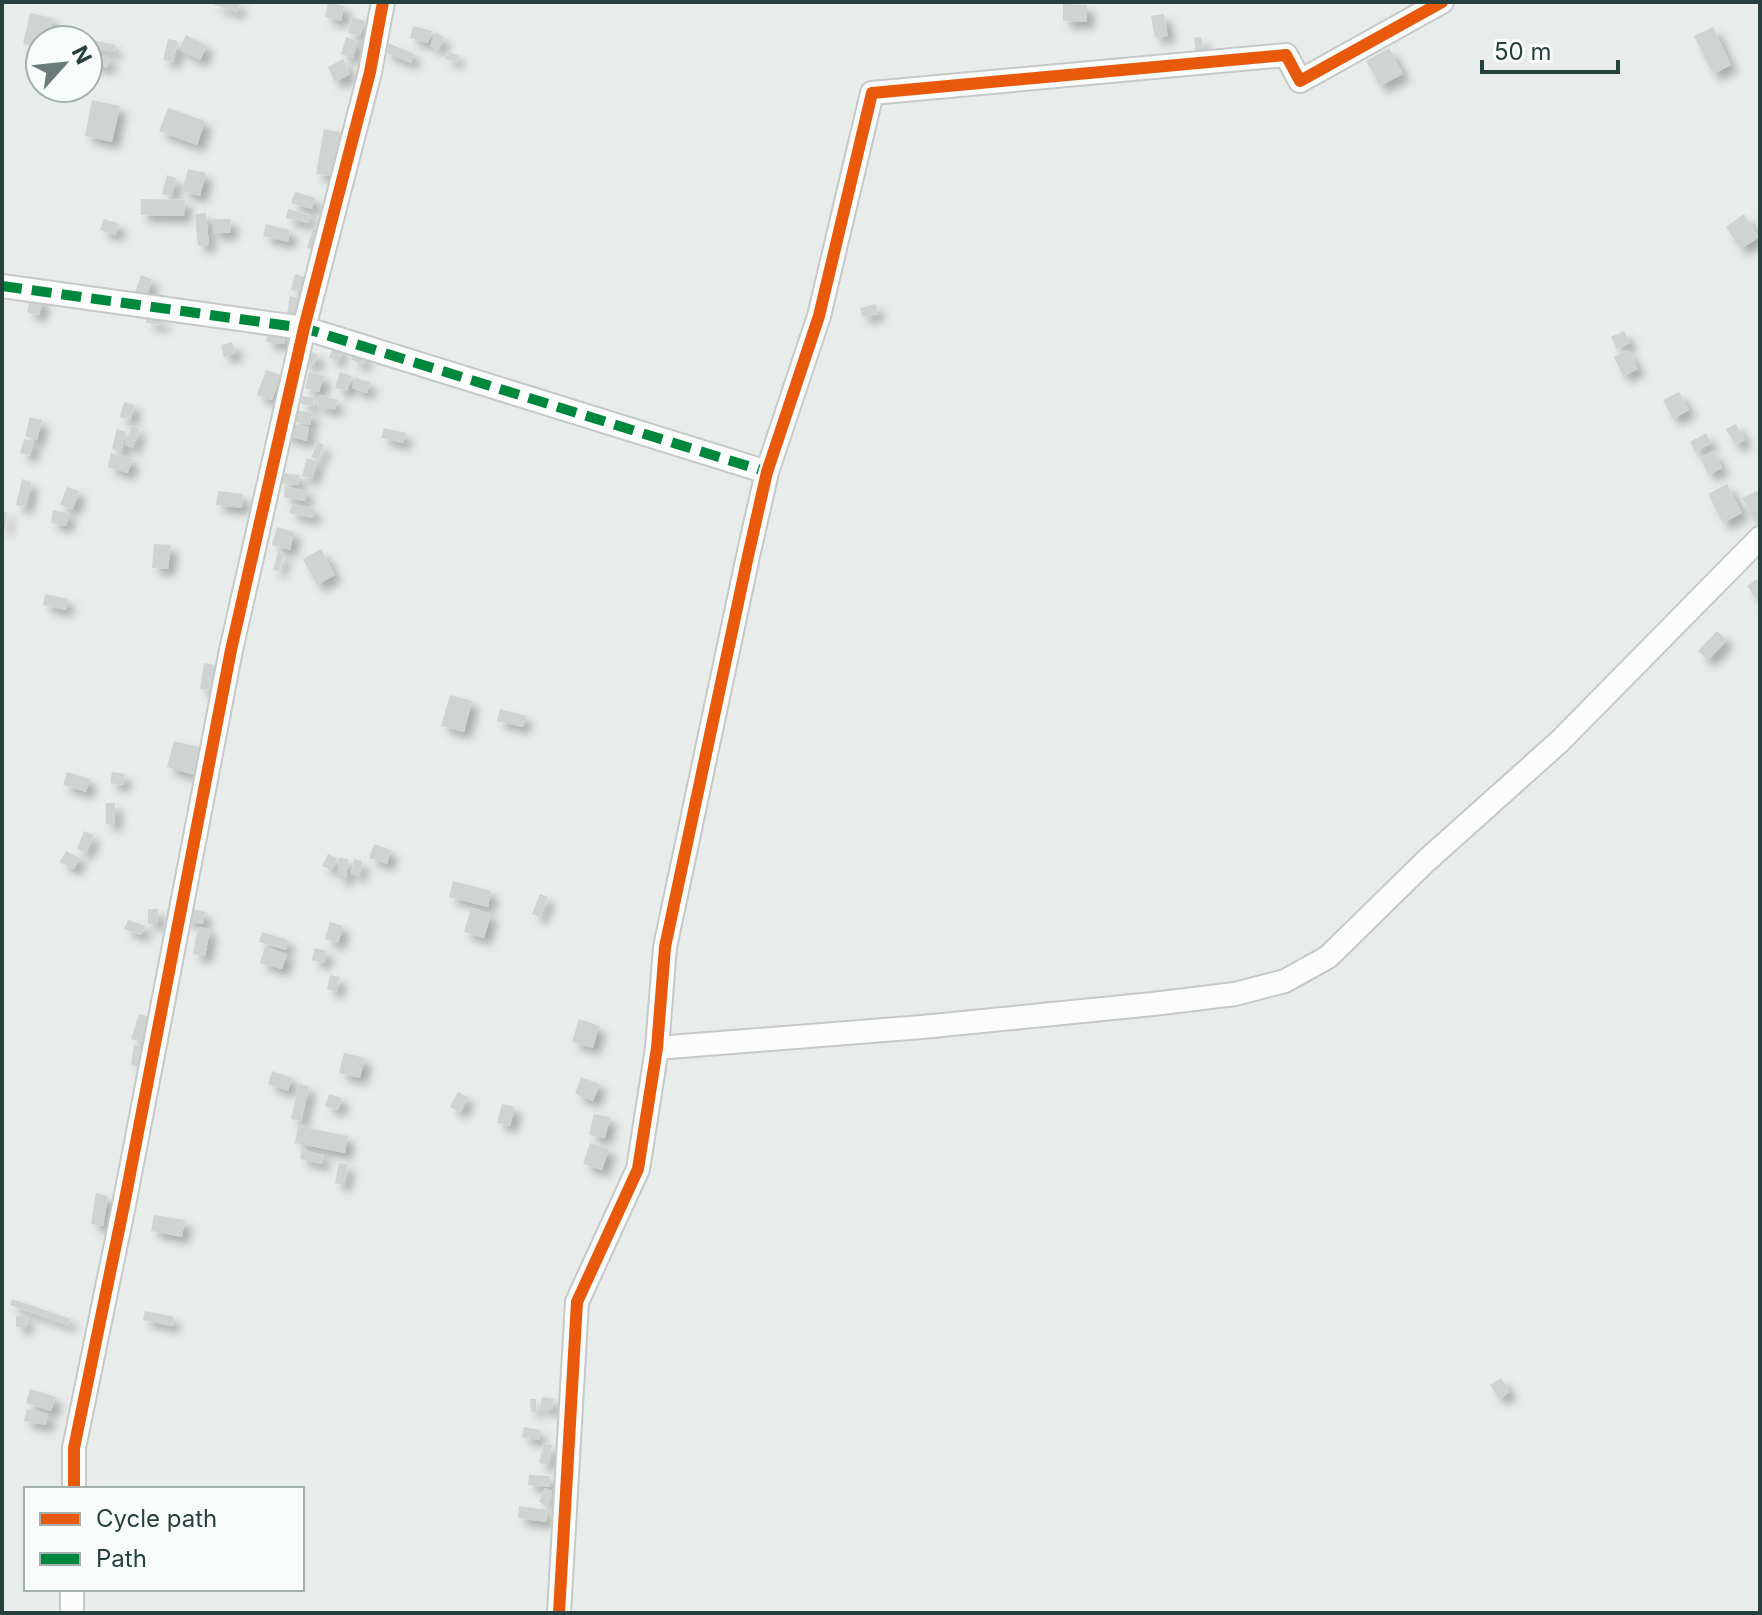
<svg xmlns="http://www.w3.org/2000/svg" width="1762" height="1615" font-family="Inter,sans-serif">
<defs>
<filter id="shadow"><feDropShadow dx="7" dy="7" stdDeviation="4" flood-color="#0004"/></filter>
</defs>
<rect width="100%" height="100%" fill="#e8eceb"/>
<path fill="#cfd3d2" filter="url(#shadow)" d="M213 2H240L237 12 212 4Z
M328 2 344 6 341 21 325 17Z
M1063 4 1087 5V22L1063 21Z
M30 13 53 18 49 40H40V47L23 44Z
M1164 14 1168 36 1155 37 1151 16Z
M353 17 365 21 360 36 348 33Z
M413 26 432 31 428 43 410 38Z
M1713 27 1731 65 1713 74 1694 36Z
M436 33 444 37 438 50 430 46Z
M186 35 207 46 200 60 179 49Z
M346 37 357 41 353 58 341 54Z
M1201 37 1204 54 1196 55 1194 38Z
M168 39 178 41 173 62 163 60Z
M92 40 115 45 114 52 90 47Z
M388 43 414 54 411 63 384 52Z
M1389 48 1403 74 1380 86 1366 61Z
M88 52 110 59 107 68 88 62Z
M448 52 458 55 456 62 445 59Z
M343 59 350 74 335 82 328 67Z
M92 100 120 106 112 142 85 136Z
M168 108 205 121 197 145 159 131Z
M324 129 345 133 337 177 316 174Z
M188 169 206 173 200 196 182 191Z
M167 175 176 178 171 196 162 194Z
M295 192 315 198 312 209 291 203Z
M141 199 185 200 184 216 141 215Z
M288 209 311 215 309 223 286 218Z
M206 213 209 245 198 246 195 214Z
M1744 214 1759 237 1741 249 1726 227Z
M104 219 119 224 116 235 100 230Z
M213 219H231L230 233H213Z
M266 224 290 230 288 242 263 236Z
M313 228 325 231 319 251 307 248Z
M295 274 308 278 305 293 291 290Z
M141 275 152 279 147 296 135 292Z
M31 296 43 299 39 315 27 312Z
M290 296 299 298 295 315 287 314Z
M876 304 878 314 862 317 860 308Z
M147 317 163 319 162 325 146 323Z
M268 330 285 333 284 344 266 342Z
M1624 331 1630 343 1617 349 1611 337Z
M232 342 236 353 224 357 221 345Z
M334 345 342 348 337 361 329 358Z
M306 350 318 355 314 365 302 360Z
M1628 350 1638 369 1623 376 1614 357Z
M355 352 367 358 362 365 351 359Z
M266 370 281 375 272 400 257 395Z
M309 372 324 376 319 392 305 388Z
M340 372 352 376 347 391 335 388Z
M355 378 370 382 367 393 352 388Z
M1679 392 1689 410 1673 419 1663 400Z
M320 395 337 400 335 410 317 406Z
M302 396 314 398 313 406 301 404Z
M124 402 135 405 130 420 120 417Z
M296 410 312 413 310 425 294 422Z
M30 417 42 420 37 440 25 436Z
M286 422 309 427 307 441 283 435Z
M1736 424 1745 440 1735 445 1726 429Z
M132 425 139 428 133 448 125 445Z
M384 428 406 433 403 443 381 438Z
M117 429 126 432 121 452 112 449Z
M1706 433 1711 443 1695 452 1690 442Z
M24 439 34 441 30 456 20 453Z
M318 442 324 445 318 460 311 457Z
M1713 451 1722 468 1709 475 1700 458Z
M111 453 132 459 128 473 108 467Z
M307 458 317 461 312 479 302 476Z
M282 473 299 475 298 485 281 483Z
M22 479 31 482 26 507 16 505Z
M1727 484 1742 513 1723 523 1708 494Z
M67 487 79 491 73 509 60 505Z
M285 487 307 490 305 501 284 497Z
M218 491 243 494 242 508 216 505Z
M1757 491 1760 496V519L1755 522 1742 498Z
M292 504 315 509 313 518 289 513Z
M53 510 69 513 66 526 51 523Z
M2 511 7 512 5 529H2Z
M277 527 294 532 290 550 272 545Z
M154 544 171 545 168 569 152 568Z
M321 549 335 575 317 585 303 559Z
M278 552 284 554 279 571 273 570Z
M1757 579 1760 583V599L1758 601 1747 586Z
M45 594 68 599 66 610 43 605Z
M1717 631 1727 640 1708 660 1698 651Z
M204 663 215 665 211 691 200 689Z
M450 695 472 701 464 732 441 726Z
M500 709 526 716 523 727 497 721Z
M174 741 202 748 194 775 167 767Z
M67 772 90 779 86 792 63 785Z
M112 772 125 774 123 785 110 783Z
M106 803H115V824H106Z
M84 831 93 835 86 853 77 849Z
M374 844 391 850 387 864 369 858Z
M66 851 80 858 74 869 60 862Z
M328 854 337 858 331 870 322 866Z
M339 858 348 859 346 879 337 878Z
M354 859 362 861 359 876 351 874Z
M453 881 491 891 488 907 449 897Z
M540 894 548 897 540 917 532 914Z
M188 908 205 912 203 924 185 921Z
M471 908 491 914 484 938 464 932Z
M148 909H158L157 924H148Z
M128 920 145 926 141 935 124 929Z
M330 922 343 926 338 943 325 939Z
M198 927 210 929 205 956 193 954Z
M262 932 288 940 286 950 259 942Z
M265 947 287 954 282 969 260 963Z
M315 948 327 951 324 963 312 960Z
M330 975 340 977 336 992 327 989Z
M139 1014 151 1017 144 1042 131 1039Z
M579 1019 599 1026 593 1048 572 1042Z
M134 1045 145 1047 143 1067 131 1065Z
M344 1053 365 1058 360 1078 339 1073Z
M272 1071 292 1078 288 1091 268 1084Z
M581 1077 600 1084 593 1101 575 1094Z
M299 1084 309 1086 301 1121 291 1119Z
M458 1092 468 1097 460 1112 450 1107Z
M329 1094 342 1098 338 1110 325 1106Z
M502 1104 515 1107 510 1126 497 1123Z
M594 1114 610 1117 605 1138 589 1135Z
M298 1126 348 1136 345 1153 295 1143Z
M590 1143 609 1149 602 1170 583 1164Z
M302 1150 324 1155 322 1164 300 1159Z
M339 1163 348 1164 344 1185 335 1183Z
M96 1193 108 1196 103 1226 91 1224Z
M154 1215 185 1220 182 1237 151 1231Z
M12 1299 71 1319 68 1325 10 1305Z
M145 1311 174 1317 173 1326 143 1320Z
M16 1316H27L26 1327H16Z
M1501 1378 1510 1392 1499 1399 1490 1385Z
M30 1389 56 1397 51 1411 26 1403Z
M542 1397 554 1399 552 1410 540 1408Z
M530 1399H536V1412H531Z
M27 1409 48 1414 46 1425 24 1421Z
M524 1427 540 1430 539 1440 522 1437Z
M544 1443 552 1445 548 1465 539 1463Z
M529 1475 550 1476 549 1487 528 1485Z
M545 1488 552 1491 546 1506 539 1502Z
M519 1506 547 1510 546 1522 518 1518Z"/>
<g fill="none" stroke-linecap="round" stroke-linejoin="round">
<g stroke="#c5c9c8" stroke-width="26">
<path id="street" d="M2 286 304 328 767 472
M657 1048 922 1027 1153 1004 1235 994 1285 981 1328 957 1426 861 1559 742 1760 538
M74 1489V1448L124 1205 231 650 304 328 370 72 383 2
M72 1613V1589
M559 1613 577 1302 638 1169 657 1048 665 947 748 556 767 472 819 316 872 93 1286 55 1300 81 1442 2"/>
</g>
<use href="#street" stroke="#fcfcfc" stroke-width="22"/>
<path stroke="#00873e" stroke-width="10" stroke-dasharray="20 10" stroke-linecap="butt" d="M2 286 304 328 767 472"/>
<g stroke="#f7fbf9" stroke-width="17">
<path id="cycleway" d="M74 1489V1448L124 1205 231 650 304 328 370 72 383 2
M559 1613 577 1302 638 1169 657 1048 665 947 748 556 767 472 819 316 872 93 1286 55 1300 81 1442 2"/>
</g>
<use href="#cycleway" stroke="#e8590c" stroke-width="12"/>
</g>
<rect width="1762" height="1615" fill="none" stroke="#26403d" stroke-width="8"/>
<rect x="24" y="1487" width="280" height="104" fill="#f7fbf9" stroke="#a3b0ae" stroke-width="2"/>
<rect x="40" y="1513" width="40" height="12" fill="#e8590c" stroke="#a3b0ae" stroke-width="2"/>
<text x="96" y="1527" font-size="24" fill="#26403d">Cycle path</text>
<rect x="40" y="1553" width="40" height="12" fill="#00873e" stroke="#a3b0ae" stroke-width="2"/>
<text x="96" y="1567" font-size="24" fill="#26403d">Path</text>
<g transform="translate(64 64) rotate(63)"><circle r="38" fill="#f7fbf9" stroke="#a3b0ae" stroke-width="2"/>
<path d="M0-6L14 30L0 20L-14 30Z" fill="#6a7c7a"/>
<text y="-12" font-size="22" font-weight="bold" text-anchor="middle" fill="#26403d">N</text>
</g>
<path d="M1482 60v12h136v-12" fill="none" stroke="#26403d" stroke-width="4"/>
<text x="1494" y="60" font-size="24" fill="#26403d" stroke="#f7fbf9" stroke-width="6" paint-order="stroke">50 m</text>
</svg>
